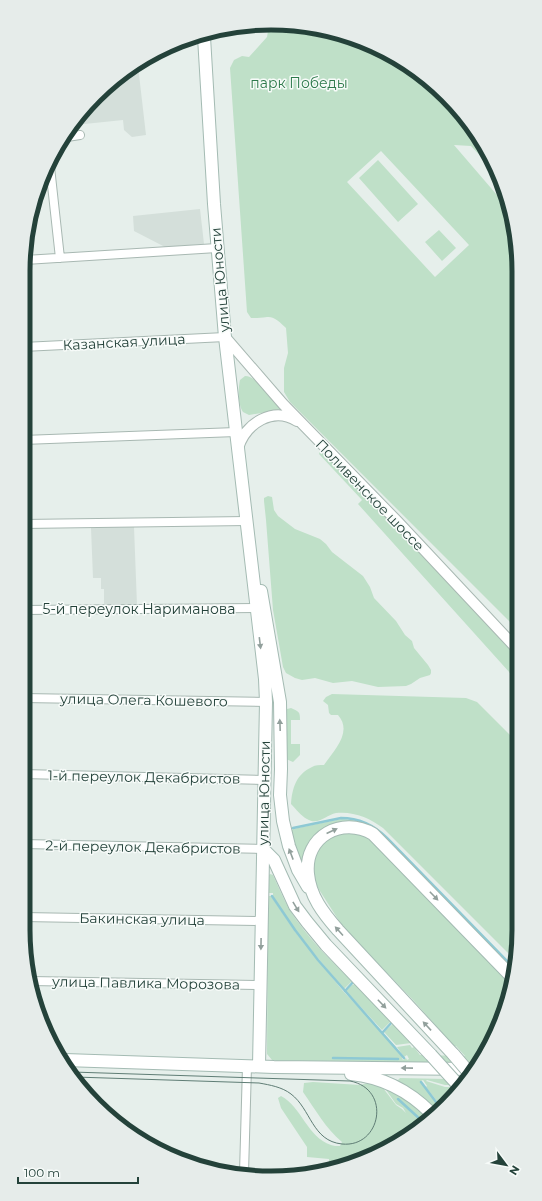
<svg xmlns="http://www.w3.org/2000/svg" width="542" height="1201" font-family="Montserrat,sans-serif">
<rect width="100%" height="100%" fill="#e6efeb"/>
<path fill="#d4dfda" d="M138 66 146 135 132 137 124 130 123 120 75 125 85 107Z
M200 209 204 244 165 247 134 231 133 216Z
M134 527 137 605H104V589H101V578H93L91 528Z"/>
<path fill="#bfe0c8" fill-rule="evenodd" d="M269 25 351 36 409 65 468 120 500 176 501 178 471 146 454 145 509 209 517 238 518 630 290 402 284 392V368L288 353 286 328C281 323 274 316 267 317 261 318 257 318 251 318L247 312 230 68 234 60 242 56 249 57 267 37ZM381 151 469 245 435 277 347 182Z
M378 160 418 204 398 222 359 178Z
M439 230 456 248 442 261 425 242Z
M245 376C258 376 275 401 284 409L249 415 243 412C238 405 238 389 240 380Z
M321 450 404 535 518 658V682L358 504 362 500 319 454 320 451Z
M268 496 272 497 274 510 278 516 295 529 320 539 326 544 332 552 363 576 370 587 374 598 396 621 405 635 412 641 414 648 428 665 431 670V673L430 675 420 678 411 684 406 686 378 687 352 681 333 683 315 678 302 680 295 678 286 673 283 667 273 610 266 520 264 501V498Z
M332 694 466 698 477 702 518 743 519 930 514 959 383 828C370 818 353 811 336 813 326 815 318 826 307 819 301 816 296 809 291 804 292 789 296 774 312 767 315 765 320 765 324 765 334 750 353 732 338 715H331L329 713 328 705 323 701 326 697Z
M291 708C299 712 300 711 300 720H291V744H300V755L293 762 286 759V712L287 709Z
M341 819C357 819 369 825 382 835L513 969 512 972 385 841 345 823 301 865 290 832 293 829Z
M355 832 371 838 510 982 506 1010 476 1065C410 1062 344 1062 277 1061L272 1060 267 1054 268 896H271L296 933 343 991 396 1047 403 1057 402 1058 403 1060 406 1058 407 1060 409 1059 407 1055 404 1057 397 1047 410 1045 412 1048 414 1047 420 1055 465 1056 456 1046H454L413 1000 343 927 318 888 315 881 312 864 318 848 331 836Z
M270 874 273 875C278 886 283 898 289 909 306 936 329 959 352 981L344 989 296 932 273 896V893H269V875Z
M355 984 391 1021 382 1030 346 991 352 985Z
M394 1023 415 1046H414L411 1043 396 1045 384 1032Z
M400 1078 446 1079 451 1085H445L427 1080 426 1081 445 1087H453L456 1091 440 1105 426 1087 427 1086 423 1080 421 1081 439 1107 435 1110 399 1082 398 1080Z
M313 1082 360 1085 368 1083 374 1084 383 1088 396 1105 402 1109 406 1113 403 1108 396 1104 384 1087 415 1104 428 1116 423 1121 398 1098V1099L422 1122 412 1130 410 1125 409 1133 395 1145 329 1170V1159L307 1157V1147L281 1108 278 1098 281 1096C302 1107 307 1137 331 1145 333 1146 337 1146 340 1146L342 1142C326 1129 315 1109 303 1092L304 1083Z"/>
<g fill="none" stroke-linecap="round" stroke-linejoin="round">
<path stroke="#8ec9d4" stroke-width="2.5" d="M293 828 341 818C360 818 374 825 387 838L513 967
M272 896 295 930 318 960 404 1058
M345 991 354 981
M383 1032 393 1021
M333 1058 398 1059
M421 1082 439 1106
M398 1099 422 1121"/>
<g stroke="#a8b8b2" stroke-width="10">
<path id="minor" d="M67 137 80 135
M50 167 60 258
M25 260 217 248
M23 347 225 337
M23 440 236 432
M23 524 247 521
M23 610 256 608
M23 698 266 702
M23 774 264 780
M23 844 263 849
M23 917 262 921
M31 981 260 985
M244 1173 247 1066"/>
</g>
<g stroke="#a8b8b2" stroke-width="12">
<path id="tertiary" d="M225 337 283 404 398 522 518 650
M238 448C246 423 273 406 297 421"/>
</g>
<g stroke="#a4bbb3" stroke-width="14">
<path id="secondary" d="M204 37 214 204 225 337 265 679 266 702 259 1066
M261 591 280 702 281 769 280 795 283 821 289 846 298 870 308 887
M263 849 274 860 295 906 307 922 326 945 431 1055
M454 1055 338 930C323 913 310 896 308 874 304 836 342 816 373 834L511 976
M65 1060 274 1067 474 1069
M351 1074C382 1077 409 1091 431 1113"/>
</g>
<use href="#minor" stroke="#fff" stroke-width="8"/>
<use href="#tertiary" stroke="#fff" stroke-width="10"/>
<use href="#secondary" stroke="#fff" stroke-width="12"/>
<path stroke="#5f7d75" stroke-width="1" d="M72 1072 350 1081C392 1089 381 1148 342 1144 312 1141 311 1109 291 1094 282 1087 270 1085 259 1083L75 1077"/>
<g stroke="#a4bbb3" stroke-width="14" stroke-linecap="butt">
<path id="secondary-bridge" d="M431 1055 459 1086
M454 1055 471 1075"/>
</g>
<use href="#secondary-bridge" stroke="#fff" stroke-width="12"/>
</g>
<defs><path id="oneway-solid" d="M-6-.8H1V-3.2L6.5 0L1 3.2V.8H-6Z"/></defs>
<g fill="#92a09c">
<use href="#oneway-solid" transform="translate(260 643) rotate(83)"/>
<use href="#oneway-solid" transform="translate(280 725) rotate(-92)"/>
<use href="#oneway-solid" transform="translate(332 831) rotate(-25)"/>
<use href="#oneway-solid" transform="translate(291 854) rotate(-111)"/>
<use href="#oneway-solid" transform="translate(434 896) rotate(46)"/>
<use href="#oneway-solid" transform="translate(296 907) rotate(59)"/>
<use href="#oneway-solid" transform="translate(339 931) rotate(-132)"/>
<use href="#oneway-solid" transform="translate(261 944) rotate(91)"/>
<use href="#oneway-solid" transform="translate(382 1004) rotate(46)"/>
<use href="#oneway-solid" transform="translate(427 1026) rotate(-133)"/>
<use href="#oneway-solid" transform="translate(407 1068) rotate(-179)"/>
</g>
<g text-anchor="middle" stroke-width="3" stroke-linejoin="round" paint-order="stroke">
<g font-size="14" fill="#2d7a4b" stroke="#f7fbf9">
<text x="299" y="88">парк Победы</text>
</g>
<g font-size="14" fill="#24423a" stroke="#f7fbf9">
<text transform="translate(220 280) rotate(-95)" y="5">улица Юности</text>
<text transform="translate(124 342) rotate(-3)" y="5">Казанская улица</text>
<text transform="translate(370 495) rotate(46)" y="5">Поливенское шоссе</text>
<text x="139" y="614">5-й переулок Нариманова</text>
<text transform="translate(144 700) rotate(1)" y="5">улица Олега Кошевого</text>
<text transform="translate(144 777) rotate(1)" y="5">1-й переулок Декабристов</text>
<text transform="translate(264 793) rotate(-89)" y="5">улица Юности</text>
<text transform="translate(143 847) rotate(1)" y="5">2-й переулок Декабристов</text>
<text transform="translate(142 919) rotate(1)" y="5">Бакинская улица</text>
<text transform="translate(146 983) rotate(1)" y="5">улица Павлика Морозова</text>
</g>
</g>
<path d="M0 0H542V1201H0ZM271 30H271A241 241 0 0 1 512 271V930A241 241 0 0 1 271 1171H271A241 241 0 0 1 30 930V271A241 241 0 0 1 271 30Z" fill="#e6ecea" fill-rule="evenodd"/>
<path fill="none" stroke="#24423a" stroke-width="5" d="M271 30H271A241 241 0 0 1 512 271V930A241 241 0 0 1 271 1171H271A241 241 0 0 1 30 930V271A241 241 0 0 1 271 30Z"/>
<g transform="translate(506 1165) rotate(122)" stroke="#f7fbf9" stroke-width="3" paint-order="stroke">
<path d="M0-3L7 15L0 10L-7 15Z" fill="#24423a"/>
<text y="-6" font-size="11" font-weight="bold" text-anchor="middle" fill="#24423a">N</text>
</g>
<path d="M18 1177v6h120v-6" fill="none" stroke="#24423a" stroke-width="2"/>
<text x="24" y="1177" font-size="12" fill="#24423a" stroke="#f7fbf9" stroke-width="3" paint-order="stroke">100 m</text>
</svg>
